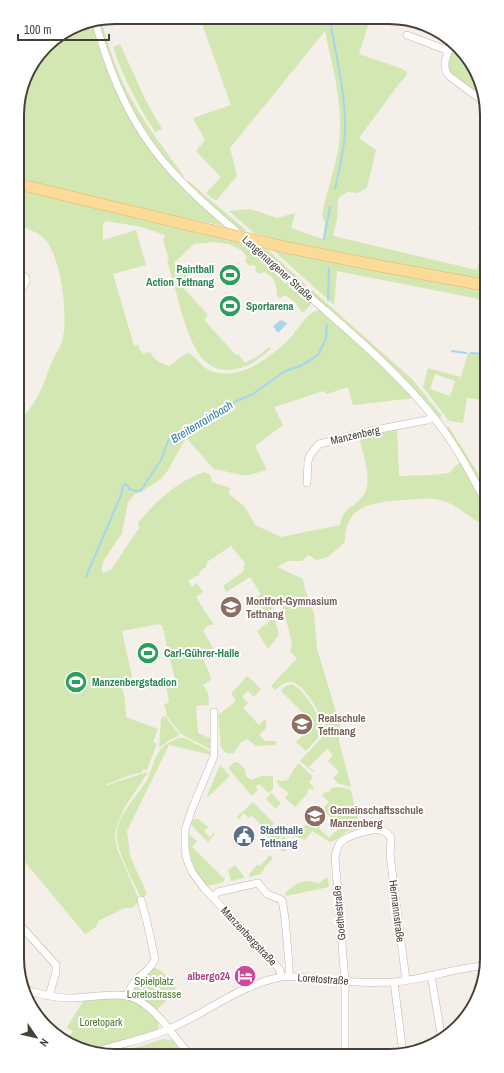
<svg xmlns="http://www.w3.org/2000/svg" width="504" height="1073" font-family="'Archivo Narrow',sans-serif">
<rect width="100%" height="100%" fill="#f4efe8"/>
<path fill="#d2e7b1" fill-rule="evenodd" d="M200 18 370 19 359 54 400 68 407 72V75L398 85 359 138 376 150 367 188 357 193 347 192 338 198 337 220 333 236 477 270 483 243 478 227 484 219V281L292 244 254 233 229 211 250 209 277 218 295 213 291 228 323 239 325 222 322 216C326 194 334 172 338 150 345 110 333 69 325 31L230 148 237 176 216 201 206 193 221 177 196 151 205 140 193 118 231 105Z
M98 20H101C108 43 115 67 126 89 142 120 163 148 184 176L183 177C176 169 168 162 162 154 130 113 113 70 98 20Z
M91 22 105 65 114 87 127 113 139 134 225 226 194 220 193 221 17 180V109L27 72 50 42 78 24Z
M455 43 484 90V94L479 95 449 72 448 62Z
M120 44 145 99 162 129 155 132C138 105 123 77 113 47Z
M189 181C208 199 228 214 247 231L239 230 187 182Z
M18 190 195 231 248 245 312 303 303 313 300 310 296 303 285 295 280 298 277 296C276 282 276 280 265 272L259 274 255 270 257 268 254 265 250 266 245 262 247 257 241 250 229 244 213 242 194 244 174 263 187 276 179 283 208 315 204 320 236 355 238 354 245 363 258 356 269 347 271 349C263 355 255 363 246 366 201 384 190 339 180 307 176 291 171 275 167 260L169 259 163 240 165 235 142 227 106 221 103 224V240L136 230 146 265 113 274 134 346 138 345 142 354 150 352C153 359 161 364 169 366 178 363 180 354 189 353 196 357 200 365 207 369 236 385 272 357 291 337 298 329 309 310 320 310L386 369 415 398 353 405 348 387 327 394 323 391 274 407 283 425 255 446 267 470C259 472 250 476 242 475 233 474 223 470 214 469L186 438 168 470 161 479 141 492 135 494 128 502 122 533 104 560 102 566V573L111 570 139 528 138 523C155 502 178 480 205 472L211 476 212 482 230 488 229 494 245 507 255 525 281 537 340 525C344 505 352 510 362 497 374 484 363 453 359 437L397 429 399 476 431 475 449 473 460 462 485 508V520L478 522C467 515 456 505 444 501 431 497 417 499 404 500 375 502 344 504 345 542L328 557 317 560 308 555 302 561H288L277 567 303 579 305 589 314 614 317 649 321 662 341 729H339V741L351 787 337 783V782L333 778 339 772 328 761 333 755 327 749 309 767 314 771 313 772 300 761 328 731C323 720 306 685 292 682 286 681 280 686 275 690L271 686 297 658 290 651 292 643 280 596 270 599 279 635 268 649 257 631 270 621 255 598 261 594 250 577 226 592 223 586 243 572 245 563 231 546 207 562 206 567 199 572 200 574 188 581 192 587 197 583 203 592 196 597 197 599 214 625H209L203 630 214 650 207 655 204 660 205 664 208 669 211 680 203 685 208 693 209 705 196 706 198 733 214 740 213 747 210 749 181 734 166 715 167 713 164 705 169 702 166 686 176 683 162 625H159V624L122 631 134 686 122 688 125 699 126 717 158 729 153 742 157 744 147 770 143 769 141 773 133 774 105 785V786C119 781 134 776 148 772L125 807 119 820 115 834 117 849 140 902 131 908H125L98 921 96 927 85 934 20 856 18 420C38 406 43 383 52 362 55 354 62 346 63 337 68 315 61 260 47 242 41 233 27 228 18 226Z
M260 248 268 250 306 285 304 287Z
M274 251 287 254V252L484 289V300L337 271 334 305Z
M311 289 412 379 442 416 439 418 436 415 420 395 392 366 309 291Z
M468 353 485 355V400L467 398 463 423 449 421 423 387 428 368 461 377ZM435 374 455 381 450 396 430 389Z
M449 427 481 478 485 487V495L446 428Z
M247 676 261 689 254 697 248 691 242 697 248 703 243 708 259 725 264 720H266V728L259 735 265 741H276L275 745 256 746 247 739 241 742 234 753C228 754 225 754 221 747L218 715 236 701 231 694Z
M292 684C307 692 318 716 325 730L306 751 296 742 314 724 281 691 285 686Z
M165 716 179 734 177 737 169 740 159 748 161 718Z
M178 738H185L208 750 211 752V755L169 745 127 831 130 856 147 894 141 898C134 882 116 851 117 834 118 812 138 797 148 778 152 769 154 758 160 750 164 744 172 741 178 738Z
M237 762 245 769 246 776C254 783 253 778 262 776 265 776 269 776 273 776V789L269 793 259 784 256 787 258 790 252 796 228 768 233 763Z
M299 763 313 777 309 782 314 787 312 790 310 788 307 792 308 793 295 807 285 798 289 793 278 785 277 779 281 781 288 780 294 769Z
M220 765 230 776 208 797 207 796Z
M337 787 349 789 351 791 360 827 346 832 336 840 330 842 312 831 305 840 297 837H293L311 820 329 838 340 827 322 809 329 802 322 795 326 791 328 793 332 788Z
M271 793 281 803 276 809 266 799Z
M253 802 274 823 272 825 282 834 276 845 262 831 265 828 251 815 249 818 244 813 239 819 237 817Z
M195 819H198L209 827 204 831 210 837 213 833 215 834 208 842 192 826 191 822Z
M188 834 197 841 192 847 225 879 223 882 207 886C193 871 188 854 188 834Z
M283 836 292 845 283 852 278 847Z
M270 855 273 858 268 864 265 866V867L261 874 250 877 249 874 257 865 260 866Z
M480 860 486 861 487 897H484Z
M235 865 243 875 244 878 231 881 228 870Z
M325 878H328L329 887 286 896 285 893 296 884 306 881 320 883Z
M152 967C162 969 172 980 176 990L156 1011 134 990V987Z
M127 997 139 1004 159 1021 158 1029 154 1032 104 1046 91 1051 67 1040 73 1031 67 1028V1027L84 1000Z
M163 1039 172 1040 181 1051 178 1054H116Z"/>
<path fill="#a5d5ef" d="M281 320 287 323 286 325 278 333 273 326Z"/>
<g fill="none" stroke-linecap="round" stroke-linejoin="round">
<path stroke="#a5d5ef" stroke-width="2" d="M331 18V26C337 60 346 96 345 132 344 151 339 170 335 189
M324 239 330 207
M328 300 329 268
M452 351 466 353
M471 353 485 354
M86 577 122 493V488L125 484 128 486 129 489 136 491 141 490 161 460 168 441 223 407 253 394 285 371 298 367 311 360 318 355 322 347 326 338 327 325"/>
<g stroke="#bfb6aa" stroke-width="8">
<path id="minor" d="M95 21C108 66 124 109 152 147 179 184 216 214 251 244 276 266 301 289 326 311 364 344 401 377 432 415 453 441 470 471 485 501
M407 35 449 51
M453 41C448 53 440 65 449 76L484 102
M18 272 26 278V282L18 294
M307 483 308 461 310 455 319 444 375 430 427 420 433 417
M214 712V756L192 809 185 830V849L187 860 192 872 204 888 275 964 280 970 281 977
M213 897 218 892 258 883 267 894 282 900 285 918 289 964V977
M20 925 56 965V972L49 996
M431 975 442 1040
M394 982 403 1053
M25 990C38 993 52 998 67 998 85 999 120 990 136 999 159 1011 172 1035 189 1054
M127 996C133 976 149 974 155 959L147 922 141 900
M93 1053C119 1043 146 1040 171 1028 208 1012 240 985 281 977 294 975 310 978 324 980 346 982 371 983 393 982 425 980 455 967 486 966
M345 1053V981L335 857C336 851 337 846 341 842 348 835 375 827 384 831 387 833 389 835 391 838L390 855 406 980"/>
</g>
<g stroke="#e2b668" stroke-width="12">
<path id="primary" d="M18 184 193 226
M289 248 380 266 484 285"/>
</g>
<use href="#minor" stroke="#fff" stroke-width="7"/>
<use href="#primary" stroke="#fcda98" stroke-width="11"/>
<g stroke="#e2b668" stroke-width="12" stroke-linecap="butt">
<path id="primary-bridge" d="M193 226 289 248"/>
</g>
<use href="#primary-bridge" stroke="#fcda98" stroke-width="11"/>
</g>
<defs>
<g id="stadium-disc" transform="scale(1.15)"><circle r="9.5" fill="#2e9e5b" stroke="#fff"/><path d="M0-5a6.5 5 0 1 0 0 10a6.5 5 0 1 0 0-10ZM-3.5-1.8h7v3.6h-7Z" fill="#fff"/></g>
<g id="school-disc" transform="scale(1.15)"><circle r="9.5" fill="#8d6e63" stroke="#fff"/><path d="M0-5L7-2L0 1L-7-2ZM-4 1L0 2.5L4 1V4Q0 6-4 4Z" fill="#fff"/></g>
<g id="civic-disc" transform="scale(1.15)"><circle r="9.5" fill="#5c6f8a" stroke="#fff"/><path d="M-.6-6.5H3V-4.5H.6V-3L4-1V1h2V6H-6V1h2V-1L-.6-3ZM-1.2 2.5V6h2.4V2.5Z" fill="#fff"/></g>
<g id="hotel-disc" transform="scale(1.15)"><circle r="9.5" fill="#d1479c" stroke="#fff"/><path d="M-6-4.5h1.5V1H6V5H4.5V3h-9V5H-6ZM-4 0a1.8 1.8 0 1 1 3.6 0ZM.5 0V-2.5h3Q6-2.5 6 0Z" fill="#fff"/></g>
</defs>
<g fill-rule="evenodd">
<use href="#stadium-disc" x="230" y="275"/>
<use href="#stadium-disc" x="230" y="306"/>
<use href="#school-disc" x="231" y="607"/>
<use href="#stadium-disc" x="148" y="653"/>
<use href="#stadium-disc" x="76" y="682"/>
<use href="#school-disc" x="302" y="724"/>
<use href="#school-disc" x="315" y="816"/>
<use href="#civic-disc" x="244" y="836"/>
<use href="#hotel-disc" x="245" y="976"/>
</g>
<g text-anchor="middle" stroke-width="4" stroke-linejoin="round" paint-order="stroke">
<g font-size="11" fill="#474037" stroke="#fff">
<text transform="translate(278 268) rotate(42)" y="4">Langenargener Straße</text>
<text transform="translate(355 435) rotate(-13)" y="4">Manzenberg</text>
<text transform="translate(397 911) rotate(83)" y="4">Hermannstraße</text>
<text transform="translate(339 913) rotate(-95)" y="4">Goethestraße</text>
<text transform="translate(249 936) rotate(47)" y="4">Manzenbergstraße</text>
<text transform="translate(323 979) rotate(4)" y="4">Loretostraße</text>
</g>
<g font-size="11" font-weight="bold" fill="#27864d" stroke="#fff" text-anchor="start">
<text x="214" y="273" text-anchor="end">Paintball<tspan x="214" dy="13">Action Tettnang</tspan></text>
<text x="246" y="310">Sportarena</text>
<text x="164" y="657">Carl-Gührer-Halle</text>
<text x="92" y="686">Manzenbergstadion</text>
</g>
<g font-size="11" font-weight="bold" fill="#785e54" stroke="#fff" text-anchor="start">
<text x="246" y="605">Montfort-Gymnasium<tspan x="246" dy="13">Tettnang</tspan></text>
<text x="318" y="722">Realschule<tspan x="318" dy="13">Tettnang</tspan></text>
<text x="330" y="814">Gemeinschaftsschule<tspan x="330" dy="13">Manzenberg</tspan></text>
</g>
<g font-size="11" font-weight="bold" fill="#4e5e75" stroke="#fff" text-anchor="start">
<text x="260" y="834">Stadthalle<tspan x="260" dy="13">Tettnang</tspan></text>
</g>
<g font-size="11" font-weight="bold" fill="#b23c85" stroke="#fff" text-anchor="end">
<text x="230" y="980">albergo24</text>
</g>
<g font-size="11" fill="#4c782b" stroke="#fff">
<text x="154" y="985">Spielplatz<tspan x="154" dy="13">Loretostrasse</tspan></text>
<text x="101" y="1026">Loretopark</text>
</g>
<g font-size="12" font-style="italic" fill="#2f7da9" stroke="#fff">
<text transform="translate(202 422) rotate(-31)" y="4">Breitenrainbach</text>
</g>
</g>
<path d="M0 0H504V1073H0ZM115 24H389A91 91 0 0 1 480 115V958A91 91 0 0 1 389 1049H115A91 91 0 0 1 24 958V115A91 91 0 0 1 115 24Z" fill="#fff" fill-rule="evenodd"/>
<path fill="none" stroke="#474037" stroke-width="2" d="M115 24H389A91 91 0 0 1 480 115V958A91 91 0 0 1 389 1049H115A91 91 0 0 1 24 958V115A91 91 0 0 1 115 24Z"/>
<g transform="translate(36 1037) rotate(124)" stroke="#ffffff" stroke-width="3" paint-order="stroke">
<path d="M0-3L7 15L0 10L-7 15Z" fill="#474037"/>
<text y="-6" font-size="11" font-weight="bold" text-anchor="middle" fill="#474037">N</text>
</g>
<path d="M18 34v6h91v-6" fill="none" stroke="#474037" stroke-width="2"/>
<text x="24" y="34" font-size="12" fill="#474037" stroke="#ffffff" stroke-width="3" paint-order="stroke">100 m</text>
</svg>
